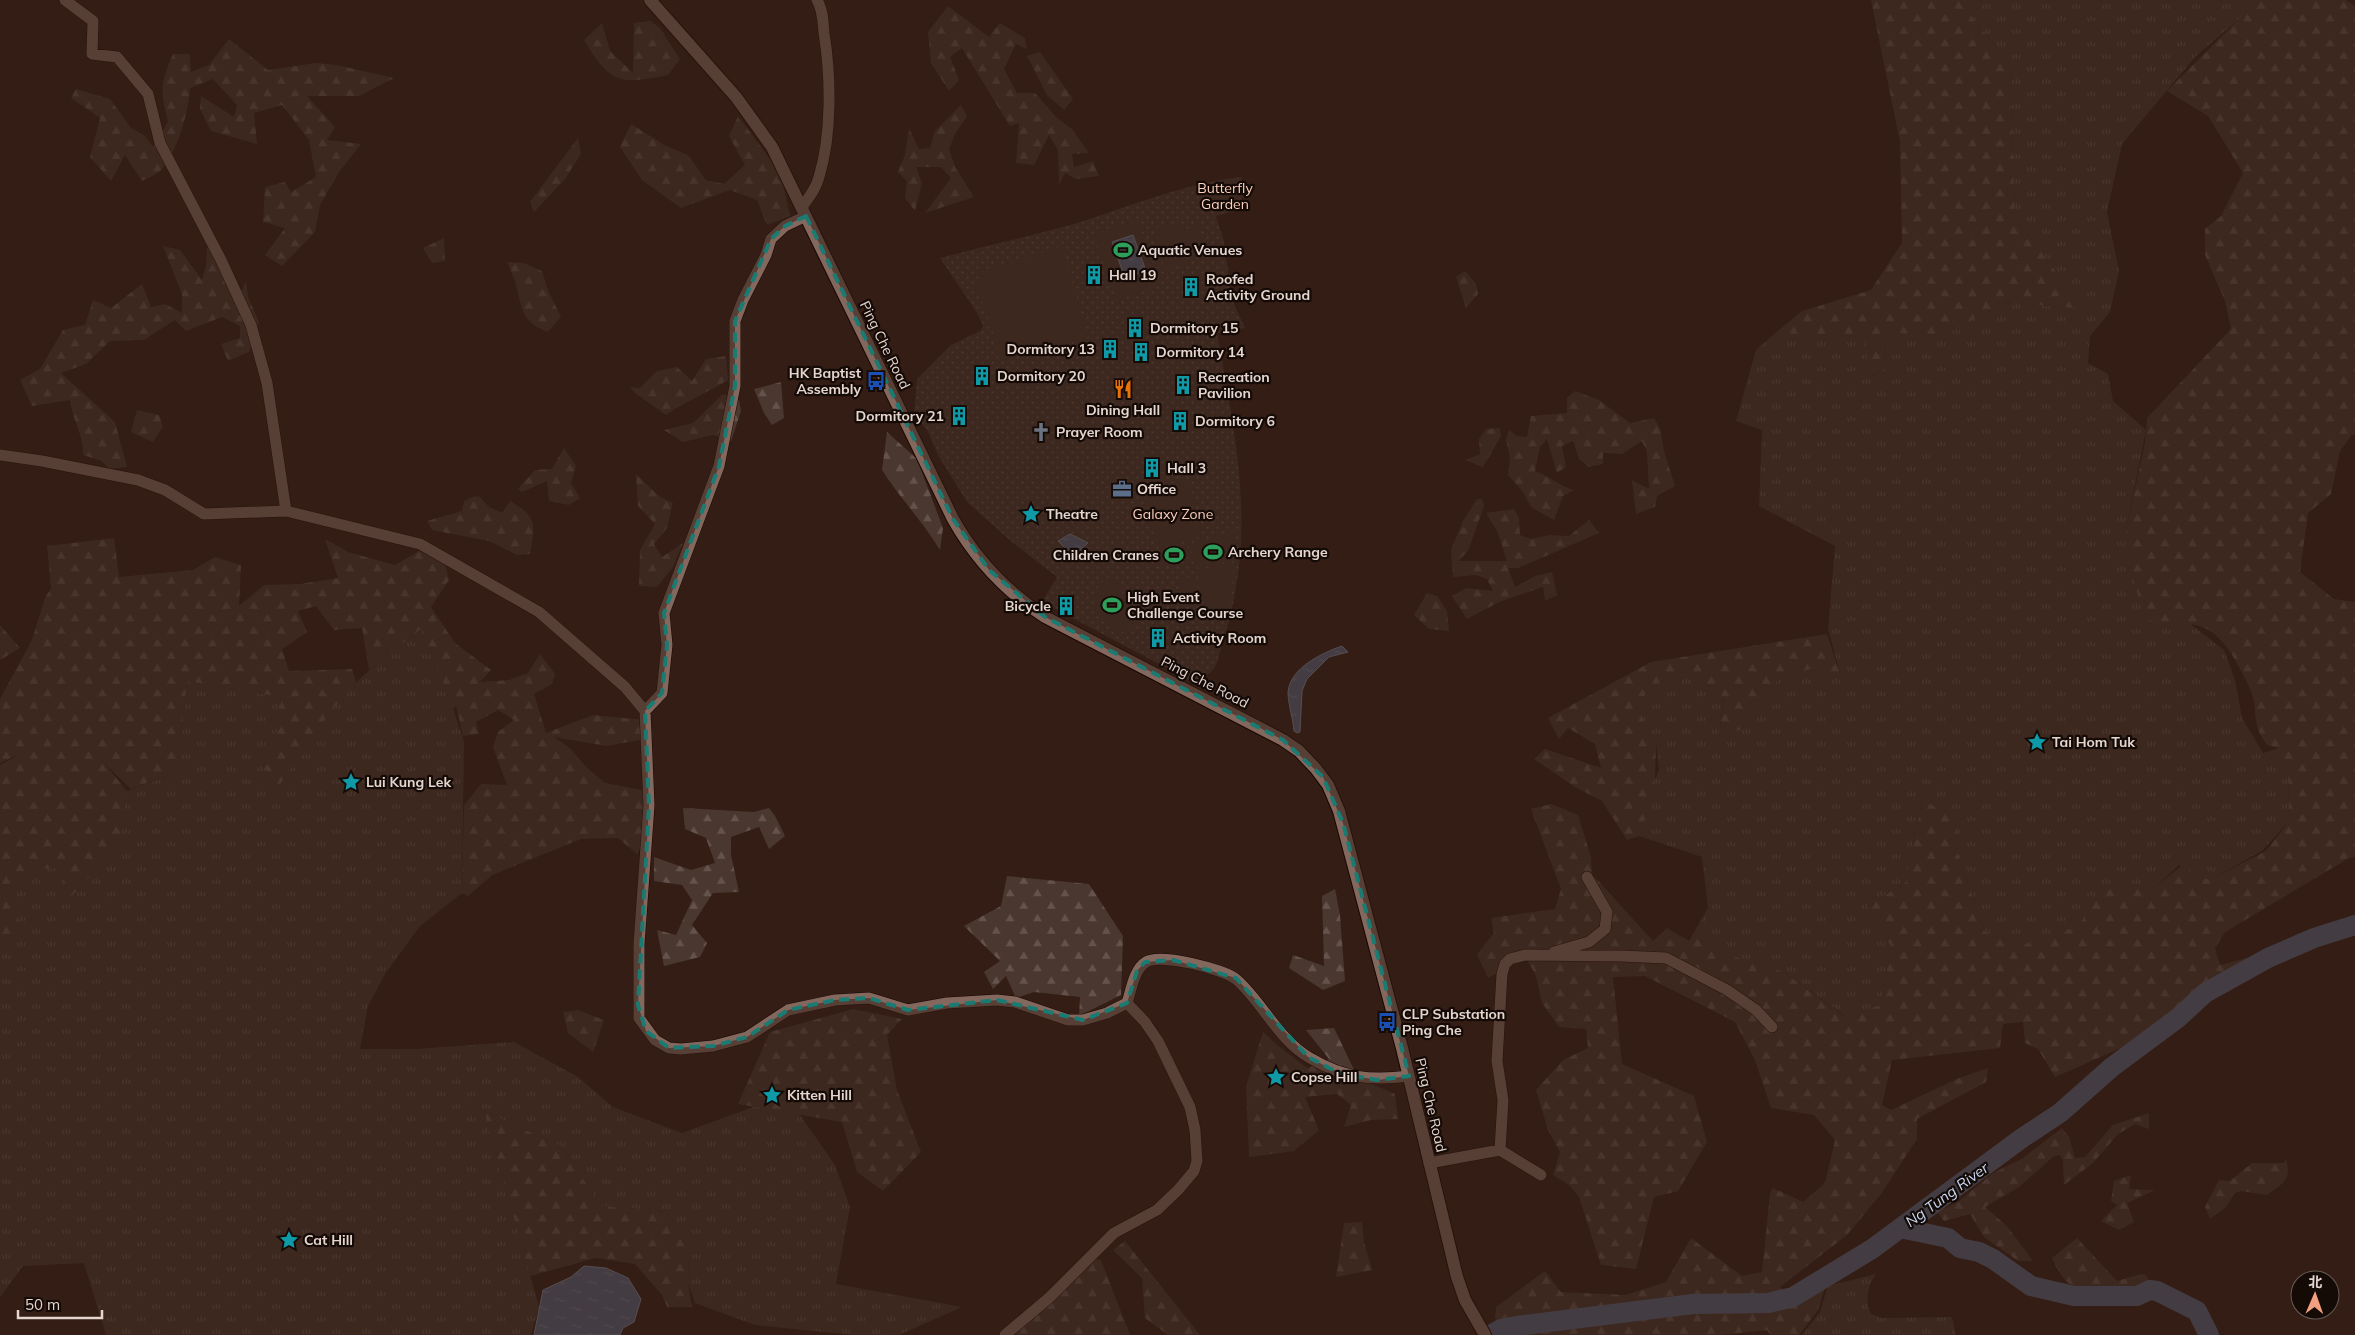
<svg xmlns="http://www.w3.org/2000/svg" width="2355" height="1335" font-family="Mulish,'Noto Sans SC',sans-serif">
<defs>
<pattern id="grass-tufts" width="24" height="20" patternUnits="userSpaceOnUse" patternTransform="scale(1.25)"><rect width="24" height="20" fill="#4a372f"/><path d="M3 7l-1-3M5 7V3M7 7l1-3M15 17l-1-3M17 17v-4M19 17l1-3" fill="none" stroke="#64534c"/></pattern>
<pattern id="forest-firs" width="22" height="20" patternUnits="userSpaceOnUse" patternTransform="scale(1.25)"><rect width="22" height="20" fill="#4a372f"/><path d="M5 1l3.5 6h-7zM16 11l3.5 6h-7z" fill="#64534c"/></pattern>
<pattern id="park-dots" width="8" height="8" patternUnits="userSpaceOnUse" patternTransform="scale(1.25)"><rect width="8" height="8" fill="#4a372f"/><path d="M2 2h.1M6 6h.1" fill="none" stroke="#64534c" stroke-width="1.8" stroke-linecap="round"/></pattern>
<pattern id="water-ripples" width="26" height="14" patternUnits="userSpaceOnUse" patternTransform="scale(1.25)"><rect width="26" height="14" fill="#58647c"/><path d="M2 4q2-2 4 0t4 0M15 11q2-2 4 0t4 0" fill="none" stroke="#70798e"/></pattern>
</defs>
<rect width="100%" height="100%" fill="#331d14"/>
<path fill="url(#grass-tufts)" d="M1959 0H2240L2245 14 2196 56 2122 144 2107 212 2119 271 2110 312 2090 336 2088 363 2108 374 2113 401 2146 430 2126 530 2188 622 2224 650 2235 680 2242 718 2263 753 2288 771 2289 821 2262 851 2209 880 2179 865 2150 892 2077 929 2020 946 1984 931 1956 848 1958 816 1922 801 1906 882 1868 906 1891 947 1881 1006 1848 1018 1782 971 1717 952 1694 932 1708 908 1702 857 1639 836 1641 813 1659 770 1656 742 1635 704 1661 681 1687 671 1724 697 1719 736 1742 729 1778 679 1810 669 1841 677 1828 629 1835 546 1759 506 1762 430 1736 421 1756 350 1773 335H1863L1871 376 1886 368 1885 333 1945 335 2006 302 2085 309 2015 218 2010 65Z
M422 628 433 650 464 741 462 893 420 926 385 974 368 1006 360 1049H416L514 1042 578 1077 613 1107 682 1133 786 1095 835 1165 850 1207 836 1284 962 1307 899 1335H854L755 1325 695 1303 688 1283 689 1249 667 1211 602 1206 560 1146 484 1111 539 1307 531 1335H106L84 1263 23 1266 0 1297V942L22 940 7 873 62 867 66 902 116 837 127 791 177 772 187 681 281 697 278 728 265 766 374 666Z
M1876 1274C1867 1286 1865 1301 1871 1314L1882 1318 1952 1317 1956 1335H1802L1820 1312 1828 1286Z"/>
<path fill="url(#forest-firs)" d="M1871 0H1959L2010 65 2015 218 2085 309 2006 302 1945 335 1885 333 1886 368 1870 376 1863 335H1773L1802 311 1871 290 1902 243 1900 142Z
M2240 0H2346L2355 6V435H2352L2340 451 2331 494 2308 513 2300 572 2334 599 2355 602V857L2349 858 2225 932 2215 948 2220 965 2254 956 2261 971 2182 1010 2121 1048 2055 1077 2038 1049 2025 1043 2023 1022 2003 1024 2000 1048 1892 1060 1882 1105 1891 1110 1959 1078 1988 1068 1986 1082 1917 1119V1139L1881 1194 1847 1235 1780 1287 1792 1300 1825 1287 1818 1310 1799 1335H1770L1767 1330 1720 1335H1511L1495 1318 1496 1307 1545 1271 1561 1292 1626 1295 1666 1282 1691 1238 1742 1276 1762 1272 1770 1193 1773 1188 1803 1202 1825 1183 1835 1140 1814 1115 1771 1108 1755 1060 1735 1022 1645 976 1613 977 1622 1064 1694 1096 1707 1142 1678 1191 1654 1197 1636 1269 1601 1265 1579 1197 1569 1185 1553 1175 1560 1152 1548 1130 1536 1090 1563 1060 1588 1048 1586 1029 1559 1027 1542 1003 1536 976 1525 956 1488 978 1477 954 1494 933 1491 918 1555 909 1561 889 1531 809 1551 804 1578 815 1591 857 1592 874 1653 941 1667 928 1689 941 1694 932 1726 954 1782 971 1844 1016 1881 1005 1891 947 1868 906 1906 882 1922 801 1959 816 1956 848 1984 931 2020 946 2079 926 2103 884 2153 889 2181 866 2209 880 2266 851 2289 821 2288 771 2263 753 2279 748 2267 745C2250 722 2259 713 2251 691 2248 683 2243 675 2239 667 2214 619 2196 624 2147 620L2136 589 2126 530 2145 443 2147 418 2231 329 2225 301 2205 255V229L2221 216 2243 173 2208 116 2167 91 2244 14Z
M948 6 989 37 1000 23 1025 38 1027 49 1016 44 1004 69 1017 93H1035L1056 117 1072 129 1089 153 1072 154 1074 167 1093 161 1099 176 1076 179 1065 173 1059 185 1058 150 1049 135 1034 165 1016 163 1019 123 1010 126 962 48 950 57 959 80 949 91 931 63 928 32Z
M650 21 659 27 680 59 668 75C620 85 610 84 584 40L602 23 610 51 633 73 634 23Z
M229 39 268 70 316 63 337 65 394 78 359 96H307L335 127 327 140 361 144 339 172 320 205 315 232 282 266 265 255 285 228 263 222 265 187 285 182 291 192 316 177 309 140 282 105 254 113 257 144 211 131 200 109 201 96 234 117 237 105 213 79 190 88C189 111 177 152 162 169 158 174 148 178 142 181L125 155 111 181 90 157 100 118 71 98 76 89 110 99 131 128 145 136 153 147 168 122C160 91 160 84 173 54H190L191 72 209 65Z
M1040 52 1073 99 1064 110 1047 95 1027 56Z
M961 105 967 116 955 134 949 149 955 167 974 197 925 213 951 178 941 167H916L922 183 915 211 905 198 907 181 898 172 905 155 909 128 919 149 930 148 935 131Z
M738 116 781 174 790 216 767 225 757 200 730 190 681 208 642 180 620 147 631 124 666 146 688 155 706 180 724 184 745 165 729 136Z
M578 138 581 154 565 179 534 212 530 202Z
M444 238 445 261 432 263 423 248Z
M216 239 228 264 226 287 242 290 246 281 248 297 259 322 249 352 228 361 221 344 240 338V326L222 317 186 331 175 320 144 340 110 341 86 364 61 373 115 422 127 467 109 469 102 461 83 455C84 435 72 420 70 400L32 406 20 380 40 369 63 330 85 325 93 300 111 308 142 284 151 307 165 304 182 313V294L163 246 180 250 202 280 206 266 207 248Z
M507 262 524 263 542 271 549 293 561 317 548 332C523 322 523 313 517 289 515 280 511 271 507 262Z
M1465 271 1476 284 1478 294 1466 308 1456 277Z
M726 356 728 380C707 393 686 401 666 415L635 393 630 387 640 388 657 371 677 367 692 381 706 359Z
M781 382 784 418 772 425 764 413 754 389Z
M1575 391 1599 400 1630 423 1654 418 1660 428 1664 451 1675 486 1657 496 1655 507 1636 514 1632 480 1649 489 1647 452 1642 441 1622 454 1603 453V464L1589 467 1579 459 1573 441 1562 446 1566 467 1557 473 1547 439 1540 447 1535 471C1550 476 1559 486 1574 490L1563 496 1554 520 1531 507 1523 492 1508 475 1510 458 1506 439 1509 430 1517 436 1527 437 1531 416 1567 413V398Z
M723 394 739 400 741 411 731 441 713 435 683 442 664 430 693 423Z
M137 410 159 415 163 427 153 442 131 432Z
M1500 428 1501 436 1483 467 1465 460 1480 454 1479 439 1486 429Z
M887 432 917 459 943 528 940 550C923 522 900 498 882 470Z
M564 448 576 466 571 483 580 498 569 505 549 501 547 481 522 492 518 489 535 470 552 469Z
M636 474 660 497 673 503 667 528 654 544 662 557 683 543 673 567 657 587 639 586 640 550 655 524 638 506Z
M475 496 480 497 489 507 502 513 510 501C538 517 535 525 530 554L517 555 489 541 432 530 427 521 462 511 464 501Z
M1477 499H1482L1484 506 1468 551 1458 561H1507L1498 533 1486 513 1514 509 1519 518 1520 535 1531 539 1549 535 1569 536 1589 520 1599 533 1518 568H1508L1515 587 1535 576 1552 572 1557 595 1545 601 1543 587 1499 602 1467 619 1452 596 1466 588 1493 591 1487 579 1476 575 1453 577 1451 550 1463 521Z
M114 538 119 577 193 570 215 557 241 565 239 606 264 585 300 584 338 578 325 539 348 552 395 565 426 547 444 560 449 580 431 607 455 643 491 670 480 682 509 680 528 673 540 654 555 674 552 684 534 694 546 733 593 715 645 720V739L607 746 554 737 571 749 586 767 605 783 648 791 646 838 637 854 618 838 581 839 492 875 468 896 462 893 464 805 481 784 507 785 493 747 498 732 514 720 498 710 476 722 479 734 463 736 456 706 453 709 422 628 369 670 362 628 334 630 316 606 298 611 307 632 282 649 289 671 352 669 356 682 327 716 276 790 264 766 278 728 281 697 187 681 177 772 131 789 104 763 127 791 119 845 65 903 62 867 8 873 22 940 0 942V765L22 753 0 763V699L32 640 45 598 51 588 47 546Z
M1427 593 1437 596 1447 611 1449 631 1429 629 1414 615Z
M0 625 20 648 0 660Z
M1827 634 1841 677 1810 669 1778 679 1742 729 1719 737 1724 697 1687 671 1661 681 1635 704 1656 742 1655 780 1639 836 1627 840 1602 801 1575 787 1534 759 1545 749 1601 768 1595 744 1568 728 1559 739 1548 718 1651 662Z
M683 808 754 812 769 808 775 816 785 836 769 849 759 827 731 837V855L739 892 713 893 692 925 707 943 700 957 664 966 657 930 676 935 692 900 682 885 654 881V857L691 870 715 863 706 838 685 829Z
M1007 876 1089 884 1123 936 1121 995 1079 1016 1080 997 1034 992 1016 998 1006 976 993 989 984 972 1000 961 964 926 1001 906Z
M1335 889 1340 915 1345 981 1323 990 1289 968 1293 955 1324 966 1322 896Z
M853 1009 902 1019 887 1035 897 1090 921 1152 883 1191 857 1172 842 1122 738 1104 770 1032Z
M578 1010 604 1020 593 1052 568 1033 563 1012Z
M1334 1028 1358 1078 1395 1094 1398 1119 1371 1120 1344 1127 1351 1105 1337 1094 1305 1097 1319 1130 1294 1151 1249 1157 1246 1087 1263 1032 1277 1045 1307 1068 1329 1059 1306 1030Z
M484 1111 560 1146 602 1206 667 1211 689 1249 688 1283 692 1307H667L662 1295 635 1264 596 1258 530 1276Z
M2149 1113V1129L2135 1124 2118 1134 2093 1163 2064 1185 2063 1161 2060 1155 2054 1156 2019 1187 1985 1207 2007 1226 2033 1261H2018L1984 1237 1970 1214 1944 1221 1937 1212 1958 1202 1993 1173 2023 1158 2062 1128 2069 1137 2075 1158 2085 1157 2113 1125Z
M2286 1159C2292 1181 2283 1183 2267 1195L2241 1191 2235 1193 2226 1207 2210 1219 2205 1207 2219 1180 2230 1181 2252 1163H2284Z
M2131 1175 2129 1189 2155 1190 2127 1203 2134 1222 2119 1230 2101 1221 2117 1205 2111 1201 2114 1181Z
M1362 1222 1364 1242 1372 1270 1336 1277 1344 1223Z
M2077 1238 2117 1281 2141 1274 2146 1275 2152 1286 2126 1294 2122 1287C2082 1289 2071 1299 2052 1258Z
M1125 1241 1200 1335H1168L1145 1318 1142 1278 1113 1250Z
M1088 1258 1101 1260 1130 1335H1003Z"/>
<path fill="url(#park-dots)" d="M1242 177V206L1238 210 1216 216 1224 241 1232 300 1245 328 1217 333C1232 418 1252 506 1235 593 1231 617 1223 640 1217 663L1213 670 1197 684 1042 602 1057 577 1013 543 967 502 939 457 928 432 914 414 917 379 951 345 980 331 983 325 974 308 940 258C986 246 1032 236 1077 223 1131 206 1185 183 1242 177Z"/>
<path fill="#4a372f" d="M1240 179V205L1237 208 1215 214 1205 185Z
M1137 220 1152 262 1157 265 1161 273 1155 275 1159 286 1117 300 1094 238 1101 232Z
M1178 223 1180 231 1199 226 1204 251 1185 255 1187 264 1164 269 1155 228Z
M1062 246 1088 338 999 362 996 341 976 285 981 272Z
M1188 480 1203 536 1158 548 1143 491Z
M1236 531 1234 560 1196 568 1190 544Z
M1187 545 1190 557 1162 564 1159 552Z
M1234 563 1232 591 1227 615 1205 611 1196 570Z
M1195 576 1200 597 1183 600 1179 580Z
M1113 577 1137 619 1127 634C1109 626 1089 615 1097 591 1100 582 1104 579 1113 577Z"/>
<path fill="url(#water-ripples)" stroke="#828695" d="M1133 235 1146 271 1125 278 1112 242Z
M1070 534 1088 543 1078 552 1067 550 1058 541Z
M1342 646 1348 652 1329 657 1307 679 1302 691 1300 732 1297 733 1294 731C1293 718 1288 704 1288 692 1290 668 1322 653 1342 646Z
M584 1266 606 1268 628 1278 641 1299 634 1322 623 1328 620 1335H534L543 1290 571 1277Z"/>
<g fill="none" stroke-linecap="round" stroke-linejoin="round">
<path stroke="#58647c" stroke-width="20" d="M1900 1228 1948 1238 1960 1248 1979 1252 1993 1259 2031 1286 2074 1296H2137L2150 1290 2157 1291 2197 1311 2209 1335
M1490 1335 1501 1329 1517 1326 1693 1304 1768 1303 1793 1297 1872 1249 2022 1138 2060 1113 2112 1067 2178 1018 2205 993 2268 958 2314 938 2355 925"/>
<g stroke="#1a0602" stroke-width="12">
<path id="street" d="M65 0 93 21 92 54 117 57 148 94 160 143 221 260 251 325 267 383 286 511
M802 207C809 197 816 189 819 177 832 134 831 77 824 33 823 22 823 10 817 0
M0 455 42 461 138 480 165 490 204 514 286 511 420 544 539 612 625 687 645 711 649 805 639 944V1018L655 1040 669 1048 681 1049 713 1046 747 1037 788 1010 835 1000 869 998 908 1010 947 1003 997 1000 1015 1002 1068 1020H1083L1107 1013 1127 1003C1131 991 1134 969 1146 962 1160 953 1225 969 1237 980 1263 1003 1279 1041 1310 1058 1344 1078 1370 1081 1409 1076
M645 711 662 693 667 645 664 613 719 466 735 386V321L743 300 766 255 771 239 785 226 806 216
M1554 952 1589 942 1605 929 1607 912 1587 877
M1500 1150 1541 1175
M1429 1163 1500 1150 1503 1100 1497 1061 1502 974 1505 964 1510 959 1525 955 1621 956 1666 958 1727 990 1756 1010 1772 1027
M1005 1335 1050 1297 1114 1233 1157 1210 1178 1190 1194 1171 1197 1161 1195 1130 1190 1107 1158 1041 1145 1022 1127 1003"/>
</g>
<g stroke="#1a0602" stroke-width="14">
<path id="secondary" d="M650 0 736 97 772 147 953 519C976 560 1005 591 1045 617L1283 740 1299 751 1316 769 1328 785 1339 811 1402 1048 1457 1277 1465 1300 1485 1335"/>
</g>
<use href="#street" stroke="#84685e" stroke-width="11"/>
<use href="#secondary" stroke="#84685e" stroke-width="12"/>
</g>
<path d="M0 0H2355V1335H0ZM806 216 953 519 989 570 1045 617 1283 740 1323 777 1343 823 1409 1076 1378 1080 1341 1074 1308 1057 1236 978 1173 960 1145 962 1137 971 1127 1003 1083 1020 997 1000 908 1010 869 998 835 1000 788 1010 747 1037 713 1046 669 1048 646 1031 638 1005 649 805 645 711 662 693 667 645 664 613 719 466 735 386V321L771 239 785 226Z" fill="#331d14" fill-opacity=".55" fill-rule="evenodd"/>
<path fill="none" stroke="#1a7b73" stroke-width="4" stroke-dasharray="10 6" stroke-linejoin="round" d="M806 216 953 519 989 570 1045 617 1283 740 1323 777 1343 823 1409 1076 1378 1080 1341 1074 1308 1057 1236 978 1173 960 1145 962 1137 971 1127 1003 1083 1020 997 1000 908 1010 869 998 835 1000 788 1010 747 1037 713 1046 669 1048 646 1031 638 1005 649 805 645 711 662 693 667 645 664 613 719 466 735 386V321L771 239 785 226Z"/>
<defs>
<g id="stadium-bare" transform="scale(1.5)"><path d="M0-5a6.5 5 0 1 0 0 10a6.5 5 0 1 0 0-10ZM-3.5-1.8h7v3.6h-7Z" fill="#2e9e5b" stroke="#140a06" stroke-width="2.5" paint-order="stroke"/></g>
<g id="building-bare" transform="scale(1.5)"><path d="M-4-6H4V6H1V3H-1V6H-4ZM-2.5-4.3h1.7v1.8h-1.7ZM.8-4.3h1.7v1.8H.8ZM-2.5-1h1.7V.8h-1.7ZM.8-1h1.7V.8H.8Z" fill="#0f9aa8" stroke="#140a06" stroke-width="2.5" paint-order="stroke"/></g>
<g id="bus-bare" transform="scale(1.5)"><path d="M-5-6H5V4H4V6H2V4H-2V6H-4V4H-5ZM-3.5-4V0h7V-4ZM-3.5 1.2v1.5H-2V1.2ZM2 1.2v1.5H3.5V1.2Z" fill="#1a4fb4" stroke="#140a06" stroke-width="2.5" paint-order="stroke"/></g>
<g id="restaurant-bare" transform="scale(1.5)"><path d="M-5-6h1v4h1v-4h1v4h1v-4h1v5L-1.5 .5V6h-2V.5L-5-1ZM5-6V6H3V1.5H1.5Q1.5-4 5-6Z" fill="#e8710a" stroke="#140a06" stroke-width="2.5" paint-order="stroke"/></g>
<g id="church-bare" transform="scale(1.5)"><path d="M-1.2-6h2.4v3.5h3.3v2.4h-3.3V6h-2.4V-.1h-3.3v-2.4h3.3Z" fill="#6b7280" stroke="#140a06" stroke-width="2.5" paint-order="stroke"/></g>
<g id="office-bare" transform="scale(1.5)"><path d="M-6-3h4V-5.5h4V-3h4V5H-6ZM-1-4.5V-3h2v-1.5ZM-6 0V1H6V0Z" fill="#5c6f8a" stroke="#140a06" stroke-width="2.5" paint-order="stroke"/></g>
<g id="sight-bare" transform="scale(1.5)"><path d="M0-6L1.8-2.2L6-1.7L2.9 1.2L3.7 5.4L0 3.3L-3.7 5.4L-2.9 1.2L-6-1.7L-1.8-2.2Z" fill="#0f9aa8" stroke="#140a06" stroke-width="2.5" paint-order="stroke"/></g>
</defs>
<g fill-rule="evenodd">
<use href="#stadium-bare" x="1123" y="250"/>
<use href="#building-bare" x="1094" y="275"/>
<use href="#building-bare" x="1191" y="287"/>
<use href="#building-bare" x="1135" y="328"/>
<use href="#building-bare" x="1110" y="349"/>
<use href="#building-bare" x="1141" y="352"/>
<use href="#building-bare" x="982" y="376"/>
<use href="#bus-bare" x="876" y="381"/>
<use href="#building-bare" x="1183" y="385"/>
<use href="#restaurant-bare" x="1123" y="389"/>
<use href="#building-bare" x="959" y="416"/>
<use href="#building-bare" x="1180" y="421"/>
<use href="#church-bare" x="1041" y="432"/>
<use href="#building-bare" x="1152" y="468"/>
<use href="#office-bare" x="1122" y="489"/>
<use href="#sight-bare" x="1031" y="514"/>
<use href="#stadium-bare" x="1213" y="552"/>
<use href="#stadium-bare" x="1174" y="555"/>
<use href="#stadium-bare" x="1112" y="605"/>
<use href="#building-bare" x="1066" y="606"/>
<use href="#building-bare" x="1158" y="638"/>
<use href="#sight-bare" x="2037" y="742"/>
<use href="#sight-bare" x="351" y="782"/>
<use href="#bus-bare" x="1387" y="1022"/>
<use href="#sight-bare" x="1276" y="1077"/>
<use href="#sight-bare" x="772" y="1095"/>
<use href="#sight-bare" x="289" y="1240"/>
</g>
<g text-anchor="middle" stroke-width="4.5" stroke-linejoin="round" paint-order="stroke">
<g font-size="14" fill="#fdd0be" stroke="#140a06">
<text x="1225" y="193">Butterfly<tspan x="1225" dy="16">Garden</tspan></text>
<text x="1173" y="519">Galaxy Zone</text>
</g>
<g font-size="14" font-weight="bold" fill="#e5d5cf" stroke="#140a06" text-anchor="start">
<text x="1138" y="255">Aquatic Venues</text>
<text x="1109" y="280">Hall 19</text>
<text x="1206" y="284">Roofed<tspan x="1206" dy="16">Activity Ground</tspan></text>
<text x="1150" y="333">Dormitory 15</text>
<text x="1095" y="354" text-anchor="end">Dormitory 13</text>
<text x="1156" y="357">Dormitory 14</text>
<text x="861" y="378" text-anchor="end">HK Baptist<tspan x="861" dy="16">Assembly</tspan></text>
<text x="997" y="381">Dormitory 20</text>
<text x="1198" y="382">Recreation<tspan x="1198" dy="16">Pavilion</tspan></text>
<text x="1123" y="415" text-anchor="middle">Dining Hall</text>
<text x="944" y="421" text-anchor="end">Dormitory 21</text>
<text x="1195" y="426">Dormitory 6</text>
<text x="1056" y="437">Prayer Room</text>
<text x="1167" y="473">Hall 3</text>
<text x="1137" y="494">Office</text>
<text x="1046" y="519">Theatre</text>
<text x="1228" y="557">Archery Range</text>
<text x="1159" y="560" text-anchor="end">Children Cranes</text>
<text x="1127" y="602">High Event<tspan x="1127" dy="16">Challenge Course</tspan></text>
<text x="1051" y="611" text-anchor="end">Bicycle</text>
<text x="1173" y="643">Activity Room</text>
<text x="2052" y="747">Tai Hom Tuk</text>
<text x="366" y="787">Lui Kung Lek</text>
<text x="1402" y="1019">CLP Substation<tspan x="1402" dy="16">Ping Che</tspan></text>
<text x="1291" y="1082">Copse Hill</text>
<text x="787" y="1100">Kitten Hill</text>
<text x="304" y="1245">Cat Hill</text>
</g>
<g font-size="14" fill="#e5d5cf" stroke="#140a06">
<text transform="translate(885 345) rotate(64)" y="5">Ping Che Road</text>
<text transform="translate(1205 682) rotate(27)" y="5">Ping Che Road</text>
<text transform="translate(1431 1105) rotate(77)" y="5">Ping Che Road</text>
</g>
<g font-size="15" font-style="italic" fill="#cad9f6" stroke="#140a06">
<text transform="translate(1947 1195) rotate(-36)" y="5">Ng Tung River</text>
</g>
</g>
<g transform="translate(2315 1295) rotate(2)"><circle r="24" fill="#140a06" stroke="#685b56"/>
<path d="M0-4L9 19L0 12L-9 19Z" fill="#f2a07f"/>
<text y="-8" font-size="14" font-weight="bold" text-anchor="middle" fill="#e5d5cf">北</text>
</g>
<path d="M18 1310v8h84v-8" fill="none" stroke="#e5d5cf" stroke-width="2.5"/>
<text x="25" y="1310" font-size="15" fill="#e5d5cf" stroke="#140a06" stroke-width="4" paint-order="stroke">50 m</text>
</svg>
